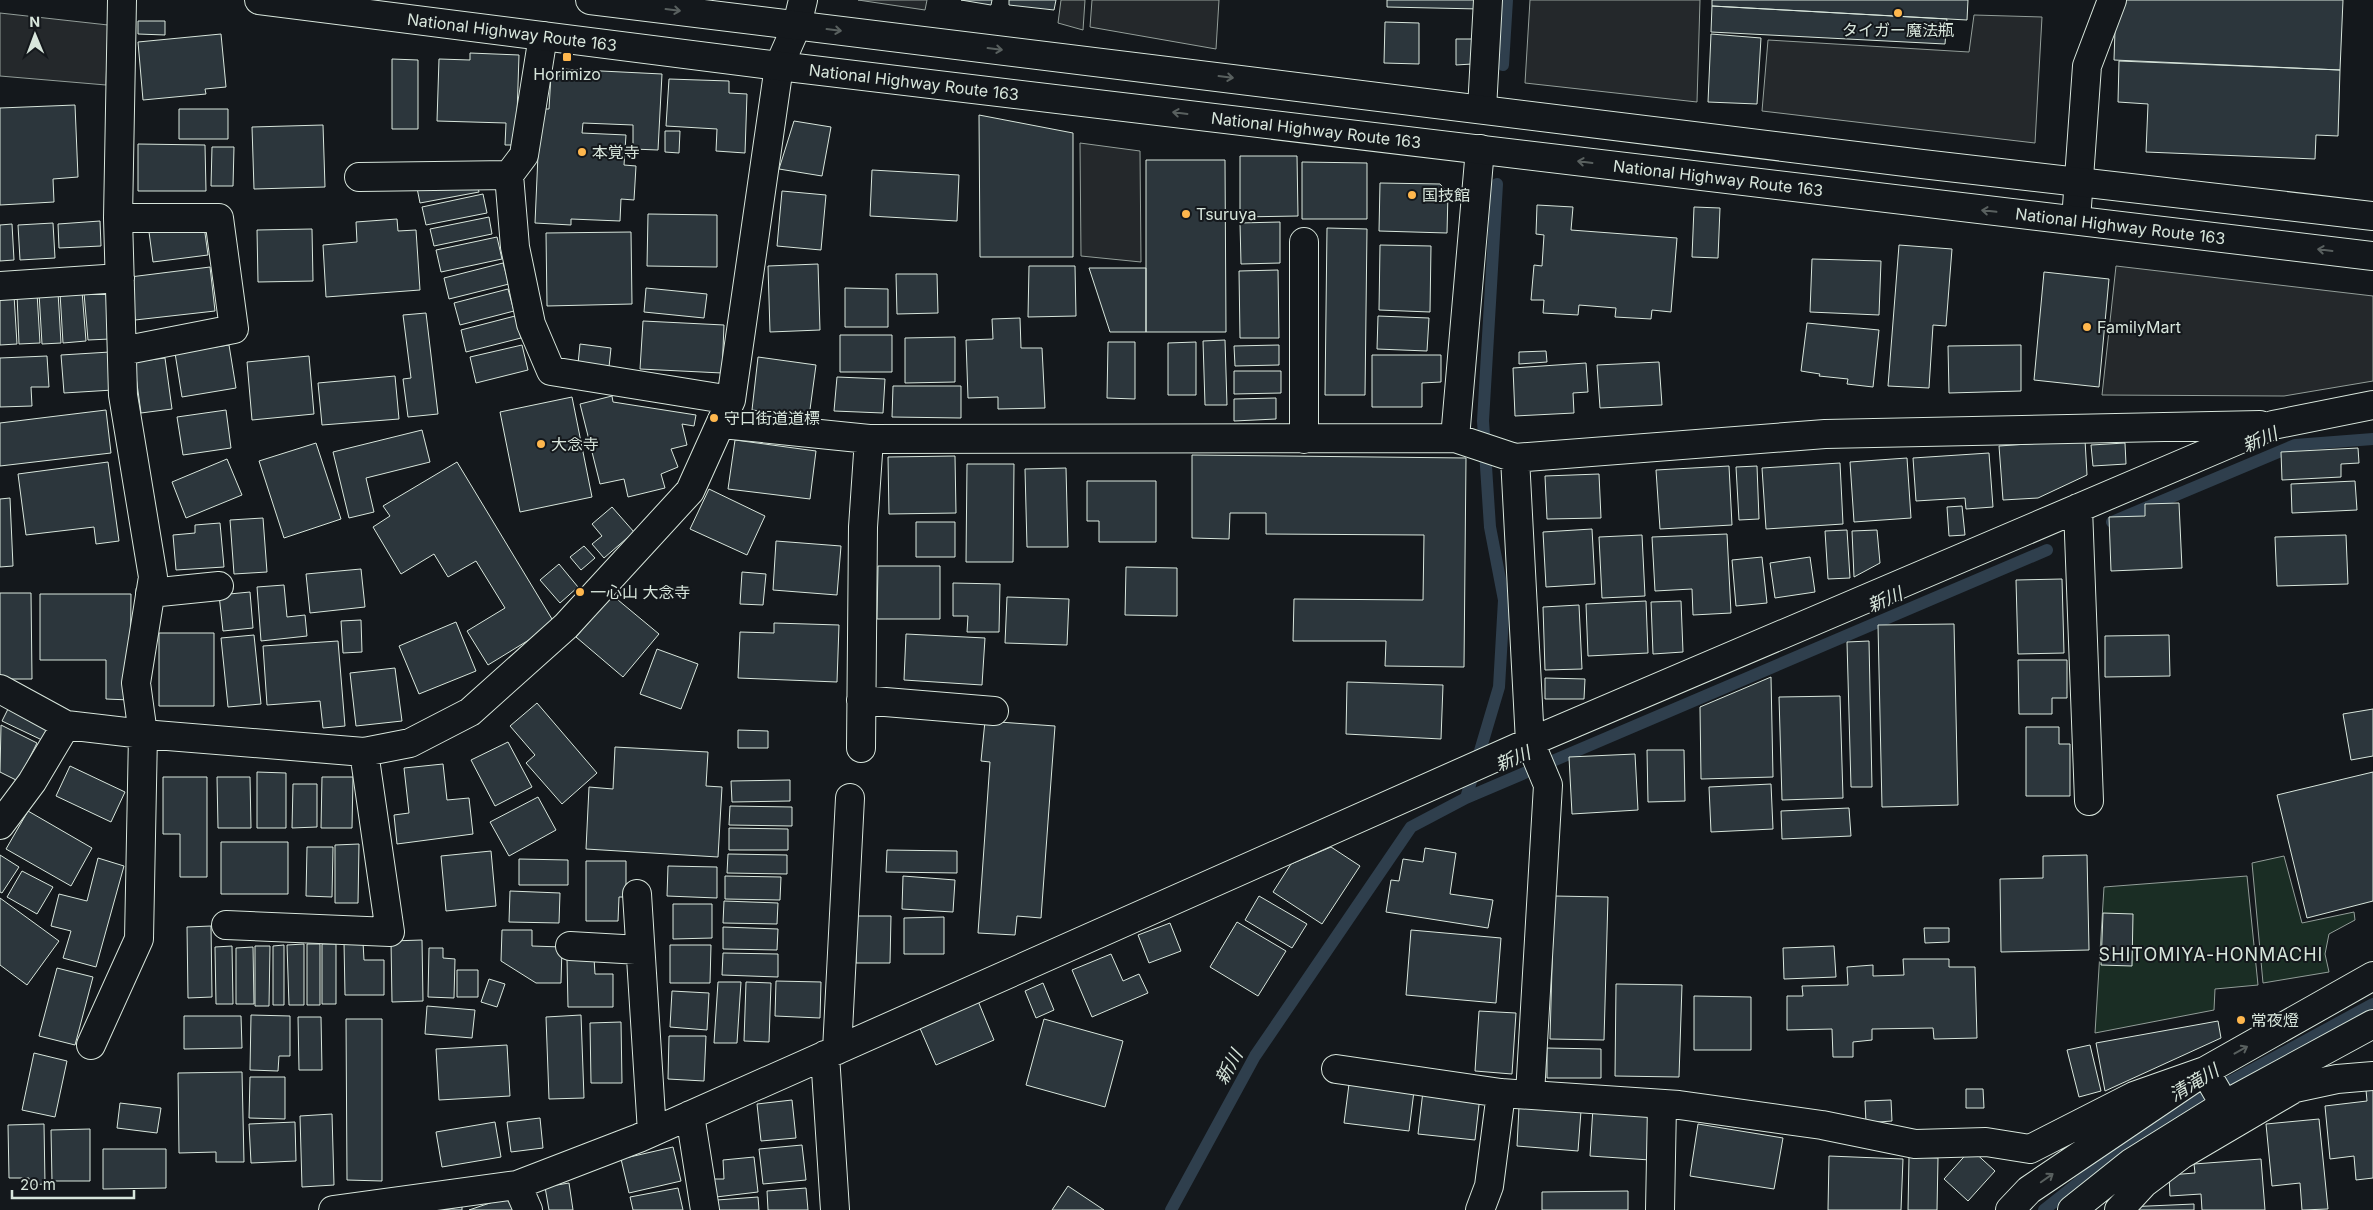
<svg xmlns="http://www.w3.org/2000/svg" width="2373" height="1210" font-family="Inter,'Noto Sans JP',sans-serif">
<rect width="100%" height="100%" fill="#14181c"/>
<path fill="#1a2d24" stroke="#939e99" d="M2284 856 2302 923 2354 912 2355 920 2329 934 2325 954 2329 972 2263 983 2252 863Z
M2247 876 2258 985 2215 989 2214 1010 2095 1033 2104 887Z"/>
<path fill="#24282b" stroke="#939e99" d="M858 0H927L925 10Z
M1061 0H1085L1083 30 1058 23Z
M1092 0H1219L1216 49 1090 27Z
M1530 0H1700L1697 102 1525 83Z
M0 13 108 25 106 85 0 76Z
M1974 15 2042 17 2035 143 1762 111 1768 40 1969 52Z
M1080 143 1140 151 1141 262 1081 256Z
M2116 266 2373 296V381L2284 396 2102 395Z"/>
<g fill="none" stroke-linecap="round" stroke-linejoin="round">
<path stroke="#2f3f4d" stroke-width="12" d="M1503 65 1507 0
M2112 522 2295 445 2373 439
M1466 798 1499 687 1504 600 1490 527 1483 421 1497 184
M1171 1210 1255 1056 1411 827 1466 798 2047 550
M2044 1210 2112 1156 2202 1097 2373 1004"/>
</g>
<path fill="#2c363c" stroke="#d8e6dc" d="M961 0H992L991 5Z
M1009 0H1056L1054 10 1009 5Z
M1387 0H1480L1479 9 1387 7Z
M1712 0H1968L1967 20 1712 6Z
M2116 0H2343L2340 70 2114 60Z
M1712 6 1947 19 1945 44 1711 32Z
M138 21H165V35L138 34Z
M1385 22 1419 23V64L1384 63Z
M221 34 226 87 205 89 206 94 143 100 138 42Z
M1711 34 1761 38 1757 104 1708 102Z
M1456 39H1472V64L1456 65Z
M470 53 519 55 516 145H505L506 123 437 121 439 59 470 60Z
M392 59 418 60V129H392Z
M2119 61 2340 70 2338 136 2316 135 2315 159 2146 152 2148 104 2118 102Z
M561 69 662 74 658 150 633 149V125L583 123 582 133 626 135 624 165 636 166 634 200 621 199 620 221 571 219V225L535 223 540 109H549L551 75 560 76Z
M669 79 729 81V93L747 94 745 153 716 151 717 129 666 126Z
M75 105 78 177 53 179 54 202 0 205V108Z
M179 109H228V139H179Z
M979 115 1073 133V257H980Z
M794 121 831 127 822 176 779 169Z
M323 125 325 187 254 189 252 127Z
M665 131H680L679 153 665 152Z
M138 144 205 145 206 191H138Z
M212 147H234L233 186H211Z
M1240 156H1297L1298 216 1240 217Z
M1146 160H1225L1226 332H1146Z
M1302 162 1367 163V219H1302Z
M872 170 959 175 957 221 870 216Z
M476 177 479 192 420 203 417 188Z
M1380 183 1440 184 1448 193 1447 233 1379 231Z
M782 191 826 195 821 250 777 246Z
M483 194 487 213 426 225 422 207Z
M1537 205 1573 207 1571 230 1677 238 1671 312 1652 310 1651 319 1615 317 1616 308 1579 305 1578 315 1543 313 1544 300H1531L1534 265 1542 266 1544 235 1536 234Z
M1694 207 1720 208 1718 258 1692 257Z
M648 214 717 215V267L647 266Z
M489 217 492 234 434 246 430 229Z
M397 219 398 231 416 230 420 290 326 297 323 245 357 242 356 222Z
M100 221 101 246 59 248 58 224Z
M1280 222V263L1241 264 1240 223Z
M53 223 55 258 20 260 18 225Z
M12 224 14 260 0 261V225Z
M204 226 208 255 153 262 149 232Z
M1327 228 1367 229 1365 395H1325Z
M312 229 313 281 258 282 257 230Z
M631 232 632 304 547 306 546 233Z
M497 237 502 259 441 272 436 250Z
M1380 245 1431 246 1430 312 1379 310Z
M1899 245 1952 249 1946 326 1933 325 1929 388 1888 386Z
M1812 259 1881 261 1879 315 1810 312Z
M503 263 509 284 449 299 444 278Z
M818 264 820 330 770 332 768 266Z
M1029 266H1075L1076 316 1028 317Z
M210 267 215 311 135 320 130 277Z
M1089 268H1146V332H1110Z
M1278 270 1279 338H1240L1239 271Z
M2044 272 2109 279 2099 387 2034 380Z
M896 274H937L938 313 897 314Z
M646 288 707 294 704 318 644 312Z
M845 288 888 289V327H845Z
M508 289 514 311 460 325 454 303Z
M82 291 86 341 63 343 60 293Z
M106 291 110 339 88 340 84 293Z
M58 292 61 343 42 344 39 293Z
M37 293 40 343 19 344 17 294Z
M14 295 17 344 0 345V296Z
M426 313 438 414 408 417 403 379 411 378 403 315Z
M515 316 521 338 466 352 461 330Z
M1378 316 1429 318 1427 351 1377 349Z
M1020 318 1021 348H1042L1045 408 998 409V397L968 398 966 340 993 339 992 319Z
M643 321 724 325 722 373 640 369Z
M1807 323 1879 330 1873 387 1847 384 1848 379 1819 376 1820 374 1801 371Z
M840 335H892V372H840Z
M955 337V382L905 383V338Z
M1225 340 1227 405H1205L1203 341Z
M1108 342H1135V399L1107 398Z
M1196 342V395H1168V343Z
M580 344 611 348 609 367 578 364Z
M229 345 236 388 182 397 175 353Z
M522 345 528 370 476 383 470 357Z
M1279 345V365L1235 366 1234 346Z
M2021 345V391L1949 393 1948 346Z
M1546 351 1547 362 1519 364V352Z
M110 352 113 390 64 393 61 355Z
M1372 355H1441V382L1422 383V407H1372Z
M47 356 49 387H31L32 406 0 407V358Z
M309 356 314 414 252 420 247 362Z
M758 357 816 365 809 417 752 410Z
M165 358 172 409 141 413 134 362Z
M1659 362 1662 405 1600 408 1597 365Z
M1586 363 1588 392 1573 393 1574 413 1515 416 1513 368Z
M1234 371H1281V393L1234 394Z
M395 376 399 419 322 425 318 383Z
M837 377 885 379 883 413 834 411Z
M893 386H961V418L892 417Z
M612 396 613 402 696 415 694 426 682 424 687 445 671 449 678 467 661 474 665 488 628 497 624 479 600 484 580 404Z
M572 397 592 497 520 512 500 412Z
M1276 398V419L1234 421V399Z
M106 410 111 453 0 466V423Z
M226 410 231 448 183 455 177 417Z
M422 430 430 462 366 478 374 512 349 518 333 452Z
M735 440 816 451 810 499 728 489Z
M2085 440 2087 475 2038 498 2003 500 1999 446Z
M316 443 341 519 284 538 259 461Z
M2125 443 2126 464 2093 466 2091 445Z
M2358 448 2359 463 2341 464V477L2282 480 2281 452Z
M1989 453 1993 507 1966 509 1965 498 1916 501 1913 458Z
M1192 455 1466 458 1464 667 1385 666 1386 641H1293L1294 599 1423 600 1424 535 1266 534V513H1230L1229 539 1192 538Z
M955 456 956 513 889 514 888 457Z
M1907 458 1911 518 1854 522 1850 462Z
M227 459 242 495 186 518 172 482Z
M108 462 119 541 96 544 94 527 26 535 18 474Z
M457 462 555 624 488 665 467 631 505 608 476 561 448 577 434 554 401 574 373 527 390 516 383 506Z
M1840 463 1843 524 1766 529 1762 468Z
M967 464H1014L1013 562H966Z
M1729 466 1732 525 1660 529 1656 470Z
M1757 466 1759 519 1739 520 1736 467Z
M1066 468 1068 547H1027L1025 469Z
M1599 474 1601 518 1547 519 1545 476Z
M1087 481H1156V542H1099V521H1087Z
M2355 481 2357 510 2292 513 2291 484Z
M709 489 765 516 747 555 690 529Z
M10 498 13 566 0 567V499Z
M2179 503 2182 568 2111 571 2109 517 2145 516V504Z
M1962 506 1965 535 1949 536 1947 507Z
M612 507 634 532 604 558 592 544 602 536 592 524Z
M263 518 267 572 234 574 230 520Z
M916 522H955V557H916Z
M220 523 224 567 176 570 173 535 195 533V525Z
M1592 529 1595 584 1546 587 1543 532Z
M1847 530 1850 578 1828 579 1825 531Z
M1877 530 1880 563 1854 577 1852 531Z
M1727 534 1731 613 1693 615 1692 589 1655 591 1652 537Z
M1642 535 1645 596 1602 598 1599 537Z
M2346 535 2348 584 2277 586 2275 537Z
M776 541 841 546 837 595 773 590Z
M584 546 595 558 581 570 570 557Z
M1762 557 1767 603 1736 606 1732 560Z
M1810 557 1815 592 1775 598 1770 563Z
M559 564 578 587 560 603 540 580Z
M878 566H940V619H877Z
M1126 567 1177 568V616L1125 615Z
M361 569 365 607 310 613 306 574Z
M742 572 766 574 763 605 740 604Z
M2062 579 2064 653 2018 654 2016 580Z
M953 583 1000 584 999 632H967L968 616H953Z
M284 585 287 617 305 615 307 636 261 641 257 587Z
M250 592 253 628 223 631 219 595Z
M0 593H31L32 679H0Z
M40 594H131L130 700 106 699V660H40Z
M612 595 659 634 623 677 576 637Z
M1007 597 1069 599 1067 645 1005 643Z
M1646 601 1648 653 1588 656 1586 604Z
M1681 601 1683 652 1653 654 1651 602Z
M1579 605 1582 669 1545 670 1543 607Z
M361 620 362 652 343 653 341 621Z
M456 622 476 671 419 694 399 646Z
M774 623 839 625 837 682 738 678 740 632 774 633Z
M1954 624 1958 805 1882 807 1878 625Z
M159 633H214V706H159Z
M906 634 985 638 982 685 904 680Z
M254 635 261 704 228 707 221 638Z
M2169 635 2170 676 2105 677V636Z
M338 641 345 726 323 728 320 701 267 705 263 646Z
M1869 641 1872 787H1851L1847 642Z
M657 649 698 664 681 709 640 694Z
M2018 660H2067V698H2052V714H2019Z
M395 668 402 721 356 726 350 673Z
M1771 677 1773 777 1701 779 1700 707Z
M1545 678 1585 679 1584 699H1545Z
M1347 682 1443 685 1441 739 1346 734Z
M1840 696 1843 798 1782 800 1779 697Z
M537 703 597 773 562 804 526 763 535 755 510 726Z
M10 705 50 724 42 740 2 721Z
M2373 709V756L2351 760 2343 714Z
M985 721 1055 726 1041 918 1017 916 1015 935 978 933 990 762 981 761Z
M1 725 37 743 18 781 0 772Z
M2026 727H2059V744H2070V796H2026Z
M738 730 768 731V748H738Z
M508 742 532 787 495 806 471 760Z
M615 747 708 752 706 786 722 787 718 857 586 849 589 787 613 789Z
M1647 750H1684L1685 801 1648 802Z
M1635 754 1638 810 1572 814 1569 757Z
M443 764 447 800 469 798 473 834 397 844 394 815 409 813 404 768Z
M70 766 125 792 111 822 56 796Z
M257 772 286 773V828H257Z
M2373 772V901L2307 918 2277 795Z
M163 777H207V877H180V834H163Z
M217 777H250L251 828H218Z
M322 777H353L352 828H321Z
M790 780V801L732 802 731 781Z
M293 784H317V827L292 828Z
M1771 784 1773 829 1711 832 1709 787Z
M538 797 556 830 509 856 490 822Z
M730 806 792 807V826L729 825Z
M1849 808 1851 836 1782 839 1781 811Z
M28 811 92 848 71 886 6 849Z
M729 828 788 829V850H729Z
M221 842H288V894H221Z
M359 844 358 903H335V845Z
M307 847H333L332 897 306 896Z
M1331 847 1360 866 1322 924 1273 892 1291 864Z
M1425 848 1456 853 1450 894 1493 900 1488 928 1386 912 1391 880 1399 881 1403 859 1423 862Z
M887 850 957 851V873L886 872Z
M491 851 496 906 446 911 441 856Z
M728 854 787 855V874L727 873Z
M0 855 19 867 2 893 0 892Z
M2087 855 2089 950 2001 952 2000 879 2043 878V856Z
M98 858 124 866 96 967 63 958 71 931 51 926 59 894 87 901Z
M519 859 568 860V885H519Z
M586 861H626V897H619L618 921H586Z
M668 866 717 867V898L667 896Z
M22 871 53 887 37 914 7 897Z
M725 876 781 877 780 900 725 899Z
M903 876 955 880 953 912 902 909Z
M510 891 560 893 559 923 509 922Z
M1259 896 1307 924 1292 948 1245 920Z
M1554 896 1608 897 1604 1040 1550 1039Z
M0 898 59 941 27 985 0 965Z
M724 901 778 903 777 924 723 923Z
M673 904H712V938L673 939Z
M2103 913 2133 914 2132 966 2101 965Z
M857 916H891L890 963H856Z
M944 917V954H904V918Z
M1237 922 1286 951 1258 996 1210 967Z
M1170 923 1181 951 1149 963 1138 935Z
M211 926 212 997 188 998 187 927Z
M723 927 778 929 777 950 723 949Z
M1924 928H1949V942L1925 943Z
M502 930H532V946L562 947 561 983H536L501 961Z
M1411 930 1501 938 1496 1003 1406 995Z
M422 940 423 1001 392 1002 391 941Z
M344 942H363L364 960H384V995H345Z
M304 944V1005H289L287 945Z
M307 944H320V1005H307Z
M322 944H336V1004H322Z
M284 945V1005H273V946Z
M670 945H711L710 983H670Z
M232 946 233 1004H216L215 947Z
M255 946H270L269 1006H255Z
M1834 946 1836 977 1784 979 1783 948Z
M253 947 254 1004H236V948Z
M429 948H443V958L455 959 454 998 428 997Z
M723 953 778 954V977L722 975Z
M1111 954 1123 981 1139 974 1148 993 1092 1017 1072 970Z
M594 958 595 974H613V1007H568L567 959Z
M1903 959H1949V967H1975L1977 1038 1934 1039 1933 1028 1872 1029V1040L1853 1042V1057H1833L1832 1029 1787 1030V996H1803L1802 986 1848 985 1847 967 1873 965V976L1904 975Z
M57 968 93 977 75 1045 39 1036Z
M457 970H478V997H457Z
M489 979 505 984 497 1007 481 1002Z
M776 981 821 982 820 1018 775 1016Z
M718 982H741L737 1043H714Z
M746 982 771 983 769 1042 744 1041Z
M1043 983 1054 1010 1036 1018 1025 991Z
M1616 984 1682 985 1679 1077 1615 1076Z
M672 991 709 993 707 1030 670 1027Z
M1694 996 1751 997V1050H1694Z
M978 1001 994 1040 936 1065 919 1026Z
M427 1006 475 1010 472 1038 425 1034Z
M1479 1011 1516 1013 1512 1074 1475 1071Z
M251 1015 290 1016V1056H279L278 1071 250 1070Z
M581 1015 584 1098 549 1099 546 1017Z
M184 1016H241L242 1048 184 1049Z
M298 1017H321L322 1070H299Z
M346 1019H382V1181L347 1180Z
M1044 1019 1123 1041 1105 1107 1026 1085Z
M2218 1021 2221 1038 2105 1091 2096 1043Z
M621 1022 622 1083H591L590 1023Z
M669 1036H706L704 1081 668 1079Z
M507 1045 510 1096 439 1100 436 1049Z
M2090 1045 2101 1091 2079 1097 2067 1050Z
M1547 1048 1601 1049V1078H1547Z
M34 1053 67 1061 55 1117 22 1110Z
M242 1072 244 1162H216V1152L179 1153 178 1073Z
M250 1077H285V1119L249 1118Z
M1349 1084 1414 1091 1409 1131 1344 1123Z
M1966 1089H1983L1984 1108H1966Z
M2373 1089V1178L2356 1180 2354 1156 2330 1159 2325 1106 2367 1101 2366 1090Z
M1423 1091 1480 1096 1475 1140 1418 1134Z
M792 1100 796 1138 761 1141 757 1104Z
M1891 1100 1892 1121 1866 1123 1865 1101Z
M120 1103 161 1108 157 1133 117 1128Z
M1519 1107 1581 1111 1578 1151 1517 1146Z
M1593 1107 1654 1112 1650 1160 1590 1156Z
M332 1114 334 1185 302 1187 300 1116Z
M540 1118 543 1148 511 1152 507 1122Z
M2319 1119 2328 1209 2302 1210 2300 1183 2272 1186 2266 1124Z
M295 1122 296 1161 251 1163 249 1124Z
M495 1122 501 1157 442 1167 436 1132Z
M44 1124 45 1184 29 1185V1178H9L8 1125Z
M1698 1124 1783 1138 1774 1189 1690 1176Z
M90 1129V1181H52L51 1130Z
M802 1145 806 1180 763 1184 759 1149Z
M673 1147 681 1181 629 1193 621 1159Z
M103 1149H166V1188L103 1189Z
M1971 1149 1995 1171 1968 1201 1944 1179Z
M1829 1156 1903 1159 1901 1210H1828Z
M754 1157 758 1192 716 1197 714 1179H724L723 1160Z
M1909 1157 1938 1158 1937 1210H1908Z
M2261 1159 2265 1210H2202L2201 1194 2170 1196 2169 1175 2195 1173 2194 1164Z
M569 1183 573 1210H549L545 1187Z
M1068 1186 1104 1210H1052Z
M678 1188 683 1210H633L630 1197Z
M806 1188 808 1210H768L767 1191Z
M1628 1191V1210H1542V1192Z
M508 1197 513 1210H469Z
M758 1197 759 1210H718L717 1200Z
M2194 1204V1210H2126V1207Z
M462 1206V1210H444Z"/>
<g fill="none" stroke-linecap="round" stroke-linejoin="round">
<g stroke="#d8e6dc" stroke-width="30">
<path id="minor" d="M1482 109 1488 0
M509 175 524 155 543 36
M359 177 509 175 515 247 531 324 551 371 731 400
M118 218H219L234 329 122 351
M2076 220 2087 66 2112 0
M1304 242V439
M0 286 120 278
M722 424 869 439 1455 438 1515 458 1825 434 2260 425
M1455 438 1480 149
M1515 458 1530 742 1548 785 1530 1094
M2078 508 2089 801
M150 593 219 586
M0 689 66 725 143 734 136 683 153 577 123 395 118 218 122 0
M861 700 994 711
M861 748 863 527 869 439
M0 825 32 782 66 725
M637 894 652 1132
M226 925 390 932 364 752
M570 946 640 950
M91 1045 139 939 143 734 364 752 410 743 470 712 566 626 690 491 731 400 779 66 797 25 803 0
M837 1050 850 798
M825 1055 835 1210
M1336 1069 1501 1093 1679 1105 1822 1125 1915 1144 1986 1142 2030 1149 2134 1096 2205 1071 2235 1123
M690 1115 705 1210
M517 1185 528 1210
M333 1210 517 1185 639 1138 1530 742 2273 425 2373 405
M1480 1210 1489 1186 1501 1093
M1660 1210 1662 1104
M2010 1210 2029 1190 2205 1071 2373 976
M2072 1210 2131 1163 2224 1105 2373 1024
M2119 1210 2144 1183 2181 1155 2295 1088 2337 1079 2373 1076"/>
</g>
<g stroke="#d8e6dc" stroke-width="30">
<g id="highway">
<path id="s1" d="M259 0 779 66 2373 256"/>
<path d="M590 0 1922 164 2373 216"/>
</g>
</g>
<use href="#minor" stroke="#14181c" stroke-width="28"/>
<use href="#highway" stroke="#14181c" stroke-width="28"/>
</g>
<defs><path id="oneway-shaft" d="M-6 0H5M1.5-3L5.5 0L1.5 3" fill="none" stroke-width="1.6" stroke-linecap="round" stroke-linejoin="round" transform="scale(1.25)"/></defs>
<g stroke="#59605f">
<use href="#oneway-shaft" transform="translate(673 10) rotate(7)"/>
<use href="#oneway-shaft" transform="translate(834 30) rotate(7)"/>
<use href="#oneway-shaft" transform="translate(995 49) rotate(7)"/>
<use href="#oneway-shaft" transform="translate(1226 77) rotate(7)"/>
<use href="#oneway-shaft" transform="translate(1180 113) rotate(-173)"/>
<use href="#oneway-shaft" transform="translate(1585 162) rotate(-173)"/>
<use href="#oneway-shaft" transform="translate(1989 211) rotate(-174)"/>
<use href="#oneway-shaft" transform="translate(2325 250) rotate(-173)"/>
<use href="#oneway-shaft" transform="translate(2241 1050) rotate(-29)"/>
<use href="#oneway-shaft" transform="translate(2047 1178) rotate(-35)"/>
</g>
<g fill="#ffb74d" stroke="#14181c" stroke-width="2">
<circle cx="1898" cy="13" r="5"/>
<rect x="562" y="52" width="10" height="10" rx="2.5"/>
<circle cx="582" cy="152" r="5"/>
<circle cx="1412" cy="195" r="5"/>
<circle cx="1186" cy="214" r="5"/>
<circle cx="2087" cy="327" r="5"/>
<circle cx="714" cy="418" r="5"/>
<circle cx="541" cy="444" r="5"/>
<circle cx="580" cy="592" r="5"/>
<circle cx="2241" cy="1020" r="5"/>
</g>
<g text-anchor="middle" stroke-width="4" stroke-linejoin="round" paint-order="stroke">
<g font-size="16" fill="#d8e6dc" stroke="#14181c" text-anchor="start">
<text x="1898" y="36" text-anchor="middle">タイガー魔法瓶</text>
<text x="567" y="80" text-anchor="middle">Horimizo</text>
<text x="592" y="158">本覚寺</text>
<text x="1422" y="201">国技館</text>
<text x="1196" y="220">Tsuruya</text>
<text x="2097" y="333">FamilyMart</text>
<text x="724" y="424">守口街道道標</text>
<text x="551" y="450">大念寺</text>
<text x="590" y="598">一心山 大念寺</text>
<text x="2251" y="1026">常夜燈</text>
</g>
<g font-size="16" fill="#d8e6dc" stroke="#14181c">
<text dy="6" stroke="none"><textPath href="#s1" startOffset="255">National Highway Route 163</textPath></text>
<text dy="6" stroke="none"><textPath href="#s1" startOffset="660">National Highway Route 163</textPath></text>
<text dy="6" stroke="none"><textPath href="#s1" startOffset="1065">National Highway Route 163</textPath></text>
<text dy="6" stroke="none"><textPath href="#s1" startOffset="1470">National Highway Route 163</textPath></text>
<text dy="6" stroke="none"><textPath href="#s1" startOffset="1875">National Highway Route 163</textPath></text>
</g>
<g font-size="18" font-style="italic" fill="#d8e6dc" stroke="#14181c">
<text transform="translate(2260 440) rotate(-23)" y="6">新川</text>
<text transform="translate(1885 600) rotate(-23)" y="6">新川</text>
<text transform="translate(1513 759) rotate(-23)" y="6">新川</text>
<text transform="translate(1229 1067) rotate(-61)" y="6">新川</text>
<text transform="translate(2194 1083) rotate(-31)" y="6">清滝川</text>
</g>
<g font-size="18" letter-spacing="1" fill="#d8e6dc" stroke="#14181c">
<text x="2211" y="961">SHITOMIYA-HONMACHI</text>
</g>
</g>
<g transform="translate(35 35) rotate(359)" stroke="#14181c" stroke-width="4" paint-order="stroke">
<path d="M0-4L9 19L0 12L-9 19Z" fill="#d8e6dc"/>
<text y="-8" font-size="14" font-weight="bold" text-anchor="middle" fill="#d8e6dc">N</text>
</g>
<path d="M12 1190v8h122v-8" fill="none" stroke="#d8e6dc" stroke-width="2.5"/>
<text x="20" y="1190" font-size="15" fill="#d8e6dc" stroke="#14181c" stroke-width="4" paint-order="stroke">20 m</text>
</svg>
